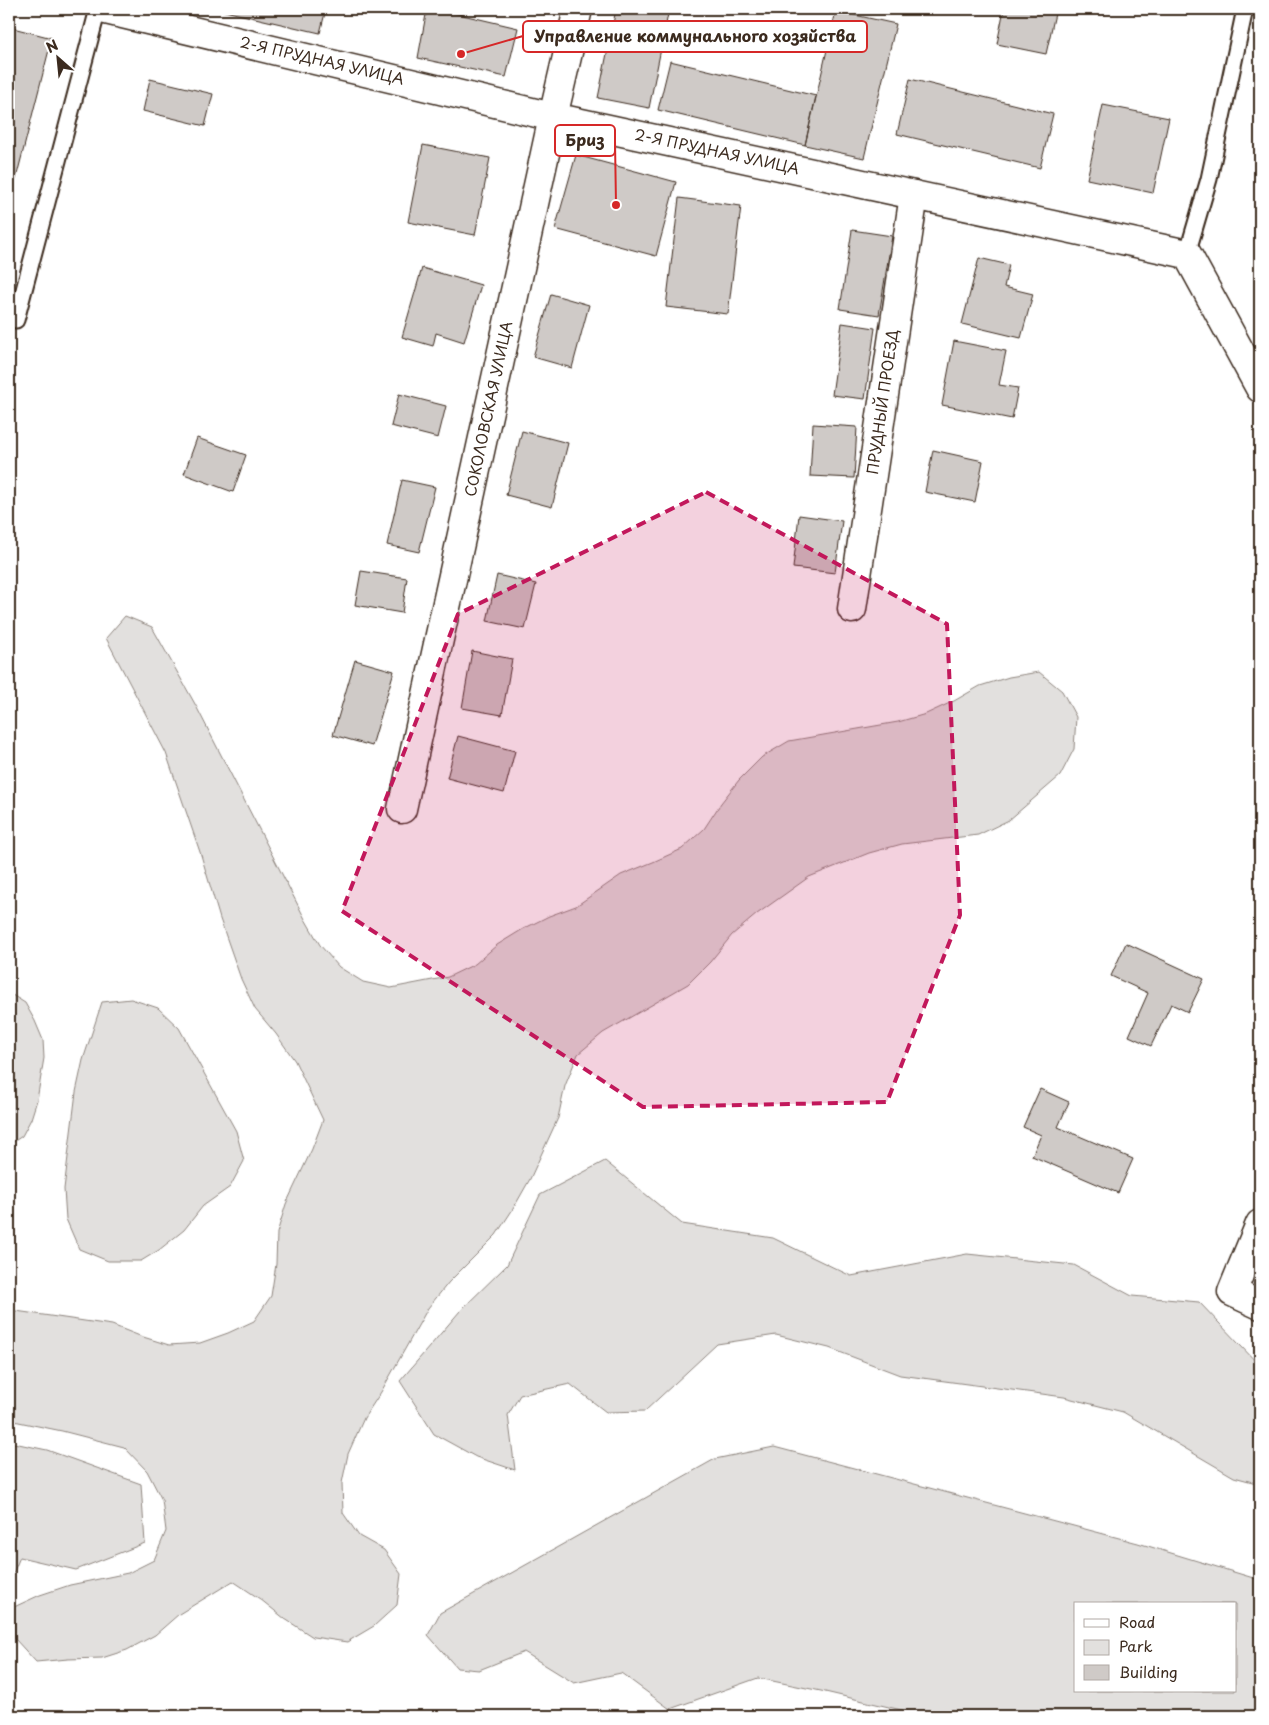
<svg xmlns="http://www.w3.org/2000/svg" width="1269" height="1725" font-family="'Playpen Sans',sans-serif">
<rect width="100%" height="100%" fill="#fff"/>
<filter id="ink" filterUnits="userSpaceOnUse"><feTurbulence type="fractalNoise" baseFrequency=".02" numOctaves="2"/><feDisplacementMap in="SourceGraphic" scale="10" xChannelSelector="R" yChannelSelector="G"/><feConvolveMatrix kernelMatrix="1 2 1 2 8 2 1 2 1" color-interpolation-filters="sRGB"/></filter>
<g filter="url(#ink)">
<path fill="#e2e0de" stroke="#8e857e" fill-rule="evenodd" d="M125 616 152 627 195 704 305 919 320 945 339 967 363 982 391 988 448 977 475 964 497 945 523 929 549 916 576 906 621 875 653 862 682 849 704 829 721 803 739 780 762 757 789 741 898 722 926 714 954 701 980 686 1009 677 1039 672 1062 691 1076 717 1074 749 1060 776 1009 820 978 835 902 844 869 853 809 877 757 914 732 935 710 962 688 984 603 1033 578 1054 565 1086 558 1118 530 1179 513 1209 496 1235 449 1282 428 1308 381 1392 364 1418 348 1454 342 1483 343 1513 359 1536 384 1550 401 1574 397 1605 374 1626 347 1642 313 1637 285 1619 260 1599 233 1581 179 1614 155 1635 127 1650 102 1658 68 1659 36 1662 15 1639 14 1607 40 1595 70 1585 128 1573 154 1560 166 1531 162 1500 147 1471 124 1447 62 1431 9 1420V1310L112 1325 140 1336 169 1345 200 1343 228 1333 254 1321 271 1296 276 1264 277 1233 286 1204 312 1149 323 1120 295 1061 276 1034 255 1009 241 979 220 919 201 855 166 753 106 638Z
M9 993 25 1003 35 1021 43 1040 44 1058 37 1100 31 1119 22 1136 9 1145Z
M131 999 158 1008 179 1028 236 1131 244 1161 230 1187 203 1206 184 1230 159 1250 141 1261H108L79 1249 66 1219 64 1189 76 1092 83 1060 102 1002Z
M605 1161 682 1224 773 1238 851 1276 967 1254 1074 1265 1132 1296 1199 1302 1260 1366V1484L1234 1477 1123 1412 1064 1397 900 1375 829 1348 776 1335 717 1344 645 1411 606 1412 570 1384 520 1395 508 1415 515 1470 476 1457 434 1434 400 1381 460 1311 507 1265 540 1195Z
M9 1442 47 1450 141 1484 145 1543 76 1570 20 1557 9 1583Z
M774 1447 1138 1543 1260 1580V1716H927L821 1691 758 1678 670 1709 621 1673 574 1683 524 1652 479 1670 457 1668 428 1635 440 1613 715 1459ZM1075 1604H1235V1691H1075Z"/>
<path fill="#cfcac7" stroke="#3b2a1e" d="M216 9H326L320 33Z
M427 9H437L518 28 506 77 418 58Z
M616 9H644L668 14 649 108 598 98Z
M1004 9H1056L1046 54 997 44Z
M836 11 896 24 864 158 805 145Z
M9 27 52 38 9 206Z
M670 61 816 96 805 145 658 110Z
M150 79 213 94 205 126 143 111Z
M910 79 1053 114 1040 168 897 134Z
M1103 105 1169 118 1153 193 1087 179Z
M423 145 490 158 475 235 408 222Z
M576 155 676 182 656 256 555 229Z
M679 198 741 206 728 314 666 307Z
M852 230 892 236 879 315 840 309Z
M979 258 1009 265 1004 287 1033 294 1021 338 962 324Z
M422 268 481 285 464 342 436 333 433 346 402 337Z
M551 294 589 305 572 368 533 357Z
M842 323 875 328 865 399 832 395Z
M954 341 1006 351 999 385 1018 388 1012 419 942 405Z
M399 394 446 406 438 438 391 426Z
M813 424 857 427 854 478 810 476Z
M522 431 568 443 552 507 506 495Z
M197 438 246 455 233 492 184 474Z
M933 450 983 461 975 502 925 492Z
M402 480 435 487 419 552 387 545Z
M799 515 842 521 835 573 793 568Z
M361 571 407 578 402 613 355 605Z
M497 575 536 584 525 629 487 621Z
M472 651 512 659 502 715 462 708Z
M355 660 394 671 372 746 333 735Z
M458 736 515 751 504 793 447 778Z
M1126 943 1204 979 1188 1012 1171 1004 1151 1046 1129 1036 1148 993 1111 976Z
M1040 1089 1069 1102 1058 1127 1133 1159 1118 1193 1032 1156 1041 1135 1023 1127Z"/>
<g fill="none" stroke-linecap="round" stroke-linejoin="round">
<g stroke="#3b2a1e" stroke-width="19">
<path id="lane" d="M1187 254 1209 179 1245 9
M16 320 98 9"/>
</g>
<g stroke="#3b2a1e" stroke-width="31">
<path id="street" d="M101 9 553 117 402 809
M852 609 914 195
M1260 1224 1232 1292 1260 1305"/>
</g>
<g stroke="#3b2a1e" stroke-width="31">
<path id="secondary" d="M578 9 553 117 1187 254 1260 388"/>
</g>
<use href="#lane" stroke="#fff" stroke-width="15"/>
<use href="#street" stroke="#fff" stroke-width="28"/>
<use href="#secondary" stroke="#fff" stroke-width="28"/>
</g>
</g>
<path fill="#c2185b" fill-opacity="0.2" stroke="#c2185b" stroke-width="4" stroke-dasharray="10 6" stroke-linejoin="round" d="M706 492 947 624 960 915 887 1102 643 1107 342 911 458 614Z"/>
<g text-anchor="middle" stroke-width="4.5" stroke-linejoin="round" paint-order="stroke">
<g font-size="15" fill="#3b2a1e" stroke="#fff">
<text transform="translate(322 61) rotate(13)" y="5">2-Я ПРУДНАЯ УЛИЦА</text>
<text transform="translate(717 152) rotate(12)" y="5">2-Я ПРУДНАЯ УЛИЦА</text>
<text transform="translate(883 402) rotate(-82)" y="5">ПРУДНЫЙ ПРОЕЗД</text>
<text transform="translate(489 409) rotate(-78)" y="5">СОКОЛОВСКАЯ УЛИЦА</text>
</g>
</g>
<path fill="none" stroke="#d62828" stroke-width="2" d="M461 54L523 36M616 205L615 141"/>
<g fill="#d62828" stroke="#fff" stroke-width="2">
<circle cx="461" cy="54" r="5"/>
<circle cx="616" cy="205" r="5"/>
</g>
<g fill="#fff" stroke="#d62828" stroke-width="2">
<rect x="523" y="21" width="344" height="31" rx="5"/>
<rect x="555" y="125" width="60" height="31" rx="5"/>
</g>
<g font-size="16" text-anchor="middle" font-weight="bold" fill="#3b2a1e">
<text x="695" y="42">Управление коммунального хозяйства</text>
<text x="585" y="146">Бриз</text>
</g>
<rect width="1269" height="1725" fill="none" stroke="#fff" stroke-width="30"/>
<rect x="15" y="15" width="1239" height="1695" fill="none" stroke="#3b2a1e" stroke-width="2" filter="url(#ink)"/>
<rect x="1074" y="1602" width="162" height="90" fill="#ffffff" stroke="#b1aaa5"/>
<rect x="1084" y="1619" width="25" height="8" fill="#ffffff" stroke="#b1aaa5"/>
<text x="1119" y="1628" font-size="15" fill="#3b2a1e">Road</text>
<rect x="1084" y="1640" width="25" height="15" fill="#e2e0de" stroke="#b1aaa5"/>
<text x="1119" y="1652" font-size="15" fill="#3b2a1e">Park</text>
<rect x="1084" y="1665" width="25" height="15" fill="#cfcac7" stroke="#b1aaa5"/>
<text x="1119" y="1678" font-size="15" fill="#3b2a1e">Building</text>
<g transform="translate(58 58) rotate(333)" stroke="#ffffff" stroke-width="4" paint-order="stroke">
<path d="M0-4L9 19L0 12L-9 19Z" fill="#3b2a1e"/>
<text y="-8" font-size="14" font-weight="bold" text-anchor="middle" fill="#3b2a1e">N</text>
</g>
</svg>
